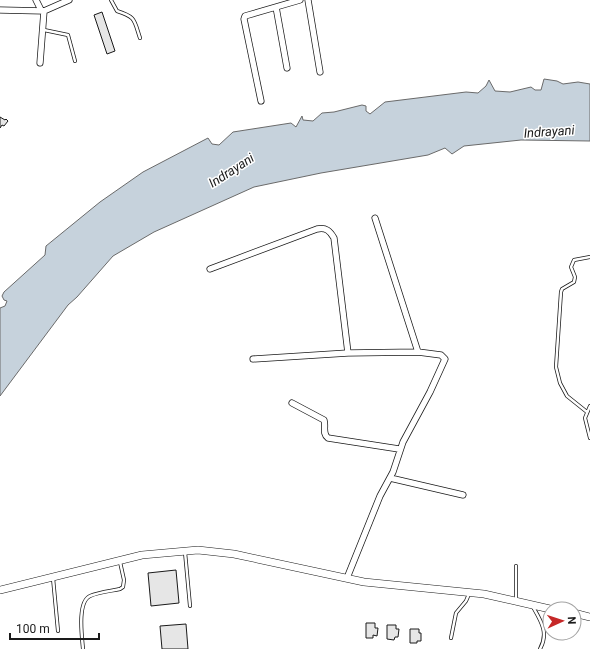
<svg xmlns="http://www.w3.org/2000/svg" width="590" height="649" font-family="Roboto,sans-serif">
<rect width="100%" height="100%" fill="#fff"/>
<path fill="#c6d2dc" stroke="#6a6a6a" d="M544 79 557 81 563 84 578 82 590 84V141L521 140 464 146 452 154 445 148 428 155 321 173 254 187 154 232 113 256 77 297 68 305 0 396V308L5 306 7 301 4 300 2 296 4 292 45 255 46 246 100 202 143 172 208 138 212 144 219 145 233 132 291 123 296 127 302 116 303 120 313 121 322 113 334 112 362 105 366 106V111L370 114 385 102 466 92 478 93 486 86 489 80 495 91 510 92 531 87 535 90H541Z"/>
<path fill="#e6e6e6" stroke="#1a1a1a" d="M102 12 115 51 107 54 94 15Z
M0 117 5 120 6 119 8 121 4 126 2 125 0 128Z
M176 570 179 603 151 606 148 573Z
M366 623H375V628H378L377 636 373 635V638H366Z
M186 624 188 649H162L160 626Z
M387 625H396V629H399L398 637H395L394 640 387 639Z
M410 629H419V633H421V641H417V643H410Z"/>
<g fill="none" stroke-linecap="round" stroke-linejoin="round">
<g stroke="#1a1a1a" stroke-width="4">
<path id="service" d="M111 0 117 11C136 17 134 20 140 38
M44 30 68 35 75 61
M590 406 585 418 590 438
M587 412 567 396 560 383 556 367 561 292 562 289 574 282 575 277 571 267 574 260 590 257
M185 552 190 606
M53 578 58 631
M516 600V566
M533 607C541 621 549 633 540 649
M451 638 456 613 466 601 469 594
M83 649C82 637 77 602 90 596 99 592 111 591 120 589L123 587 124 580 120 562"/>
</g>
<g stroke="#1a1a1a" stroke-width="7">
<path id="minor" d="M36 0 41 10 44 11 69 0
M308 0 320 72
M276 7 287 68
M0 10 44 11 40 63
M261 101 244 19 245 16 300 0
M210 269 317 229C326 227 330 231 334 238L348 353
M253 359 348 353 418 352
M292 403 324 420C326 426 322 434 328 438L399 449
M390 478 463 495
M347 578 380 496 393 472 403 442 430 392 445 359 441 355 418 352 375 218"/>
</g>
<g stroke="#1a1a1a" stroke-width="8">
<path id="tertiary" d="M0 590 142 555 198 550 234 554 364 582 484 594 550 609
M574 613 590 617"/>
</g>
<use href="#service" stroke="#fff" stroke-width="2.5"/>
<use href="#minor" stroke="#fff" stroke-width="5.5"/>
<use href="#tertiary" stroke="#fff" stroke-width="7"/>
</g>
<g text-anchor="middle" stroke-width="3" stroke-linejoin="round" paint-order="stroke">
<g font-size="13" font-style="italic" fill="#1a1a1a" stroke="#fff">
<text transform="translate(549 131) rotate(-4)" y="5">Indrayani</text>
<text transform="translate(231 170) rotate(-33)" y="5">Indrayani</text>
</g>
</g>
<g transform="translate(562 621) rotate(87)"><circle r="19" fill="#ffffff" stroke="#a3a3a3"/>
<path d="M0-3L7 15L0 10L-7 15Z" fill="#c62828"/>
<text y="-6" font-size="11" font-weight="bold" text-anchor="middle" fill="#1a1a1a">N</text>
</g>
<path d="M10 633v6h89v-6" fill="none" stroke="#1a1a1a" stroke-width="2"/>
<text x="16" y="633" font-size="12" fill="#1a1a1a" stroke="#ffffff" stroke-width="3" paint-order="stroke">100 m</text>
</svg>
